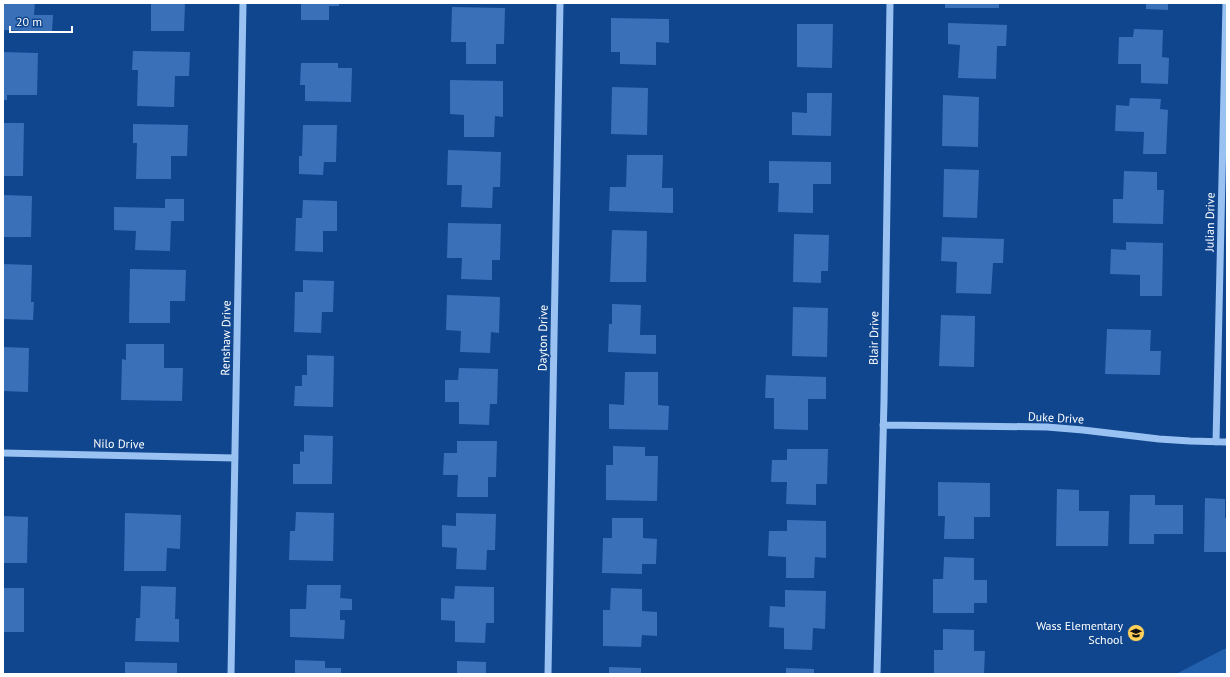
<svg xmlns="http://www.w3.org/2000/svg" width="1230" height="677" font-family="'PT Sans',sans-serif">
<rect width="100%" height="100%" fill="#10468e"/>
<path fill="#2260ad" d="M1227 648V674H1176L1222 650Z"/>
<path fill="#3970b8" d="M3 3H35L34 15H53L52 32 3 30Z
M151 3H185L184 31H151Z
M301 3H339V6H329V20H301Z
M945 3H999V8H945Z
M1146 3H1168V10L1146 9Z
M452 7 505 8 504 44H496V64H466V42H451Z
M611 18 669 19V43L656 42V65L620 64V52H611Z
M948 23 1007 25 1006 46H997L996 79 958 78 960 45 948 44Z
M797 24H833L832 68 797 67Z
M1134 29 1163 30 1162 57 1169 58 1168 84 1141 83V64H1118L1119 37H1133Z
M133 51 190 52 189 76H175L174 107 137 106 138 70H132Z
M3 52 38 53 37 95H7V100H3Z
M301 63H338V68H352L351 102 305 101V85H300Z
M450 80 503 81V117L495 116 494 137H464V115L450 114Z
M612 87 648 88 647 135 611 134Z
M807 93H832L831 136 792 135V112L807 113Z
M943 95 979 97 978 147 942 146Z
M1130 98 1161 99 1160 109 1168 110 1166 154H1143L1144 132 1115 131 1116 105 1129 106Z
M3 123H24L23 176H3Z
M133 124 188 125 187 156H171V179H136L137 143H133Z
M303 125H337L336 162H324L323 175 299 174V156H302Z
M448 150 501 152 500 187H493L492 208 461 207 462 185H447Z
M627 155H663L662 188H673V213L609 211 610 187H626Z
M769 161 831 162V184H813V213L778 212 779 183H769Z
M944 169 979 170 977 218 943 217Z
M1124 171 1157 172V190H1164L1163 224 1113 223V199H1123Z
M3 195 32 196 31 237H3Z
M165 199H184V221H171L170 251 135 250 136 231 114 230V207L165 208Z
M303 200 337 201V231H323V252L295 251 296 218H302Z
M448 223 501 224 500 260H492V280L461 279 462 258H447Z
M612 230 647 231 646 282H610Z
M794 234 829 235 828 271H821V283L793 282Z
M942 237 1004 239 1003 263H993L991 294 956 293 957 262 941 261Z
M1126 242 1163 243 1162 296H1140V275L1110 274 1111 249 1126 250Z
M3 264 32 265 31 302H34L33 320 3 319Z
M130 269 186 270 185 301H170V323H129Z
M303 280 334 281 333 312H322L321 333 294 332 295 292H303Z
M447 295 500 297 499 333 491 332 490 353 460 352 461 331 446 330Z
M612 304 641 305 640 335H656V354L608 352 609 324H612Z
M793 307 828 308 827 357 792 356Z
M941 315 975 316 974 367 939 366Z
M1107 329 1151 330 1150 351H1161L1160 375 1105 374Z
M126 344H164V368H183L182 401 121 400 122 359 126 360Z
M3 347 29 348 28 392 3 391Z
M307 355 334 356 333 407 294 406 295 386H302V375H307Z
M459 368 498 369 497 404H490L489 425 459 424V402H445V380H458Z
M625 372H658V405L669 406 668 430 609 429V404L624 405Z
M766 375 826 377V399H808V430L774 429V398H765Z
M304 435 333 436 332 484H293V464H300V451L304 452Z
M457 441H497L496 477H488V497H457L458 475H443L444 453H457Z
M613 446 645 447V456H658L657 501 606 500V465H613Z
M787 449H828L827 484H816V505L786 504 787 482H771L772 460H787Z
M938 482 990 483V517H974V539H944L945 516H938Z
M1057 489 1079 490V511H1109L1108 546H1056Z
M1130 495H1155V505H1183V534H1154V544H1129Z
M1205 498 1225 499V518H1227V552H1204Z
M296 512 334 513 333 561 289 560 290 531H295Z
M125 513 181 515 180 549 167 548 166 571H124Z
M456 513 496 514 495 550H487L486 570 456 569 457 548 442 547V525L456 526Z
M3 516 28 517 27 563H3Z
M612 518H643V538L657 539 656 564H642V574L602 573 603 538H612Z
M787 520 826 521V558L815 557 814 578H786V557L768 556 769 531H787Z
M944 557 974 558V580H987V603H974V613H933V579H943Z
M307 585H341L340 598 352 599V610H340V620H345L344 639 290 637V609H306Z
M141 586 176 587 175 619H179V642L135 641 136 618H140Z
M455 586 494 587V623H486L485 643 455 642V621L441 620V598L454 599Z
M3 588H24V632H3Z
M611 588 642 589V611L657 612V636L642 635 641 647 603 646V610H610Z
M785 590 826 591 825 629 813 628 812 650 784 649V628L769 627 770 606 785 607Z
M943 629 974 630V651H985L984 674H934V650H943Z
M295 660 325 661V668H341V674H295Z
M457 661 486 662V674H457Z
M125 662 177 663V674H125Z
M609 667 641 668V674H609Z
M786 668 814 669V674H786Z"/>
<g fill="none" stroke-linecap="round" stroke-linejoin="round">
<path stroke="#99c1f2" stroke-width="7" d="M883 425 1047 427 1083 430 1159 439 1190 441 1227 442
M1216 442 1226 3
M3 453 235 458
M231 674 243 3
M548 674 560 3
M877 674 884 401 890 3"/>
</g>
<defs>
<g id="school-disc" transform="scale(0.9)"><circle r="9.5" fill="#ffd15a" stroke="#10468e"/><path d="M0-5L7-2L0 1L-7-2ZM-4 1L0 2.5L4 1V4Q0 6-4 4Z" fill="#111"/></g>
</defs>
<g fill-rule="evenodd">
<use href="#school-disc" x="1136" y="633"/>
</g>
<g text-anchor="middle" stroke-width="3" stroke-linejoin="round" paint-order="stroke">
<g font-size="12" fill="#fff" stroke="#10468e">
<text transform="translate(1210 222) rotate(-89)" y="4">Julian Drive</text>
<text transform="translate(226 338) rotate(-89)" y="4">Renshaw Drive</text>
<text transform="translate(543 338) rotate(-89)" y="4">Dayton Drive</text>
<text transform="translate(874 338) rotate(-89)" y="4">Blair Drive</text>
<text transform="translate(1056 418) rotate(3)" y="4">Duke Drive</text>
<text transform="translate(119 444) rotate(1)" y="4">Nilo Drive</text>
</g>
<g font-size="12" fill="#fff" stroke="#10468e" text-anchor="end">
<text x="1123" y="630">Wass Elementary<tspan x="1123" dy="14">School</tspan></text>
</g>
</g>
<rect width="1230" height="677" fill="none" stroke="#ffffff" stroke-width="8"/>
<path d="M10 26v6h62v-6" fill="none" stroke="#ffffff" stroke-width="2"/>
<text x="16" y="26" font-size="12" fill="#ffffff" stroke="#10468e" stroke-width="3" paint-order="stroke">20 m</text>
</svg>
